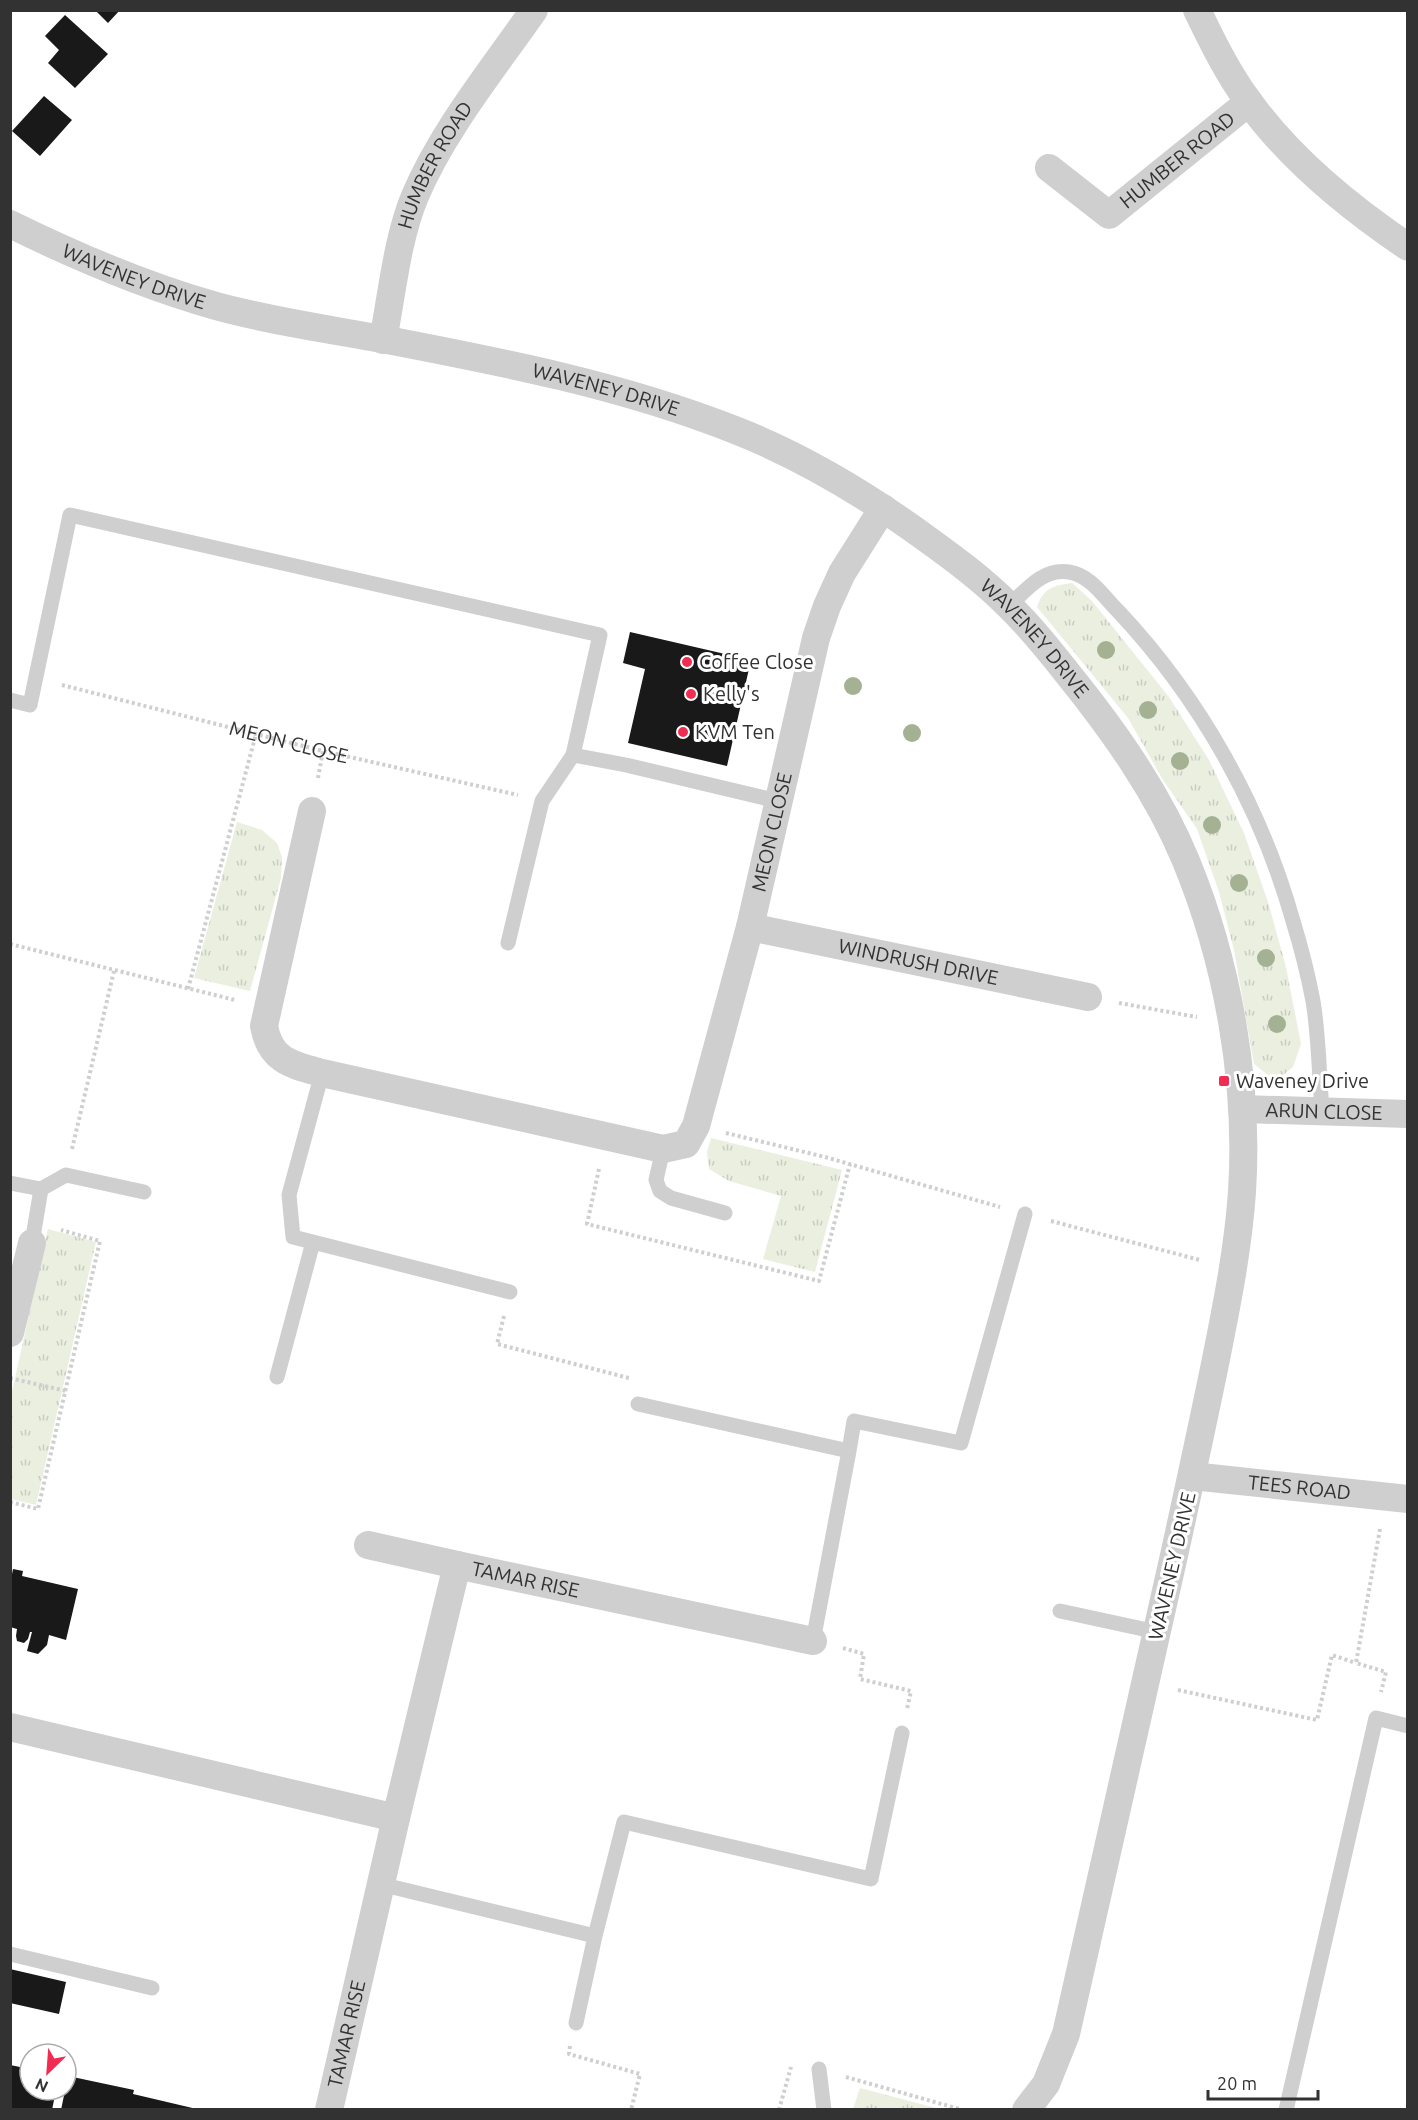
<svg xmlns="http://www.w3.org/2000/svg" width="1418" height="2120" font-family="Ubuntu,sans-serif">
<defs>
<pattern id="grass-tufts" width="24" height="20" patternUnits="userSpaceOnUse" patternTransform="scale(1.5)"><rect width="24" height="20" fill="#eaefe0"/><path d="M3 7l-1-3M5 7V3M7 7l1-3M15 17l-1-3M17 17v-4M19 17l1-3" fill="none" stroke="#c9cdc1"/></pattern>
</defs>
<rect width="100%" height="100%" fill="#fff"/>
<path fill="url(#grass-tufts)" d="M1072 583 1092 601 1169 697 1209 760 1244 833 1268 902 1286 967 1301 1044 1293 1067 1280 1078 1268 1075 1254 1064 1234 950 1219 892 1197 829 1163 780 1128 718 1037 607C1044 587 1053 586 1072 583Z
M237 822 262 830 277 843 282 857 281 878 250 991 194 978Z
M711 1138 842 1170 815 1272 763 1259 781 1196 729 1181 709 1169 707 1152Z
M48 1229 96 1242 36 1505 11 1499V1396Z
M860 2088 940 2109H853Z"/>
<path fill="#191919" d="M95 10H120L108 23Z
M65 15 108 54 75 88 48 63 59 50 45 36Z
M44 96 72 120 40 156 12 131Z
M630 632 751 660 727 766 628 743 645 669 623 663Z
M13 1569 23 1571 22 1576 78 1589 66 1640 49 1635 47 1645 38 1654 27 1651 32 1632H30L28 1639 24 1643 17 1641 16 1636 17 1629 10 1627V1573L12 1574Z
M10 1969 66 1982 59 2014 10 2003Z
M10 2065 30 2069V2090H56L52 2110H10Z
M68 2076 134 2090 133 2094 201 2110H61Z"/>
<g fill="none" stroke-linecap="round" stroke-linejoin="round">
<g stroke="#cfcfcf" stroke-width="4" stroke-dasharray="3 3" stroke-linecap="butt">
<path id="s1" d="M62 685 323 751 518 795"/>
<path d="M318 778 323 751"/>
<path d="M10 944 235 1000"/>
<path d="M188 989 256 734"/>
<path d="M1119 1003 1197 1017"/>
<path d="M726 1133 825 1157 1000 1207"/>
<path d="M72 1149 114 971"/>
<path d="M599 1169 587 1224 819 1281 850 1164"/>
<path d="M1051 1221 1200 1260"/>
<path d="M504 1316 497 1344 629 1378"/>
<path d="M10 1378 66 1391"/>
<path d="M10 1502 38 1509 100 1241 61 1230"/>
<path d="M1380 1529 1356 1663 1386 1672 1381 1692"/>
<path d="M843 1648 864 1654 860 1679 911 1691 907 1709"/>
<path d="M1178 1690 1317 1720 1332 1655 1356 1663"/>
<path d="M570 2046 569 2054 640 2074 631 2110"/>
<path d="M846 2077 963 2110"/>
<path d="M779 2110 791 2067"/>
</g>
<path stroke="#cfcfcf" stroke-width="15" d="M1009 606C1027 589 1043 568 1069 572 1090 575 1104 597 1118 611 1200 698 1261 807 1293 921 1301 947 1308 975 1313 1001 1319 1037 1319 1074 1322 1110
M10 700 30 705 70 515 600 635 573 755 626 765 778 801
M508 943 542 801 573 755
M322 1073 289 1195 293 1237 510 1292
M663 1149 656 1180 660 1191 671 1198 725 1213
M10 1183 41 1189 66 1175 144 1192
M32 1243 41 1189
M277 1377 313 1242
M638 1404 849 1451 813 1641
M849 1451 854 1421 961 1443 1025 1214
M1060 1611 1157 1632
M380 1884 595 1936 624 1822 871 1879 902 1733
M10 1954 152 1988
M576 2023 595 1936
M819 2069 824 2110
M1286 2110 1376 1718 1408 1726"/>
<g stroke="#cfcfcf" stroke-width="28">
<path d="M1197 10C1212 41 1228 74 1249 102 1290 159 1350 208 1408 247"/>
<path id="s2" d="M1049 168 1109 215 1249 102"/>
<path id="s3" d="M10 224C77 257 145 286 216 306 271 321 327 329 382 339 502 362 621 385 735 430 804 457 868 496 927 539 956 560 983 580 1008 605 1030 626 1049 650 1068 674 1114 731 1158 793 1186 861 1228 963 1249 1082 1242 1192 1238 1249 1227 1304 1216 1359 1203 1423 1189 1487 1175 1551 1139 1712 1102 1873 1066 2034L1046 2084 1026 2110"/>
<path id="s4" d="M383 340C392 294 397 239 415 196 443 130 493 69 534 10"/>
<path id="s5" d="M312 811 264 1026C270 1061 292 1065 322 1073L663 1149 686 1144 696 1126 750 927 816 638 827 606 842 573 883 508"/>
<path id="s6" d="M750 927 1088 997"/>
<path id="s7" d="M1242 1109 1408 1114"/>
<path d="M10 1333 32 1243"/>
<path id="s8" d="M1192 1476 1408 1499"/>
<path d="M368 1545 457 1565"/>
<path d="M10 1727 396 1818"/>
<path id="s9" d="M329 2110 396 1818 457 1565 813 1641"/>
</g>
</g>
<g fill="#a5b193">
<circle cx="1106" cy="650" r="9"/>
<circle cx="853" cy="686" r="9"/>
<circle cx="1148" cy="710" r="9"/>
<circle cx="912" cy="733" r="9"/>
<circle cx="1180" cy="761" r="9"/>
<circle cx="1212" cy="825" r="9"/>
<circle cx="1239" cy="883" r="9"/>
<circle cx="1266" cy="958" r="9"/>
<circle cx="1277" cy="1024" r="9"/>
</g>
<g fill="#f12c52" stroke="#fff" stroke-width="2">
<circle cx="687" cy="662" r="6"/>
<circle cx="691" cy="694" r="6"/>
<circle cx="683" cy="732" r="6"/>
<rect x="1218" y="1075" width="12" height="12" rx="3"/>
</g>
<g text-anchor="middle" stroke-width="6" stroke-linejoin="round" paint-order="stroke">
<g font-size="20" fill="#323232" stroke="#fff">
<text dy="7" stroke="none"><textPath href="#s2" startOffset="164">HUMBER ROAD</textPath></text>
<text dy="7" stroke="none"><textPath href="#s4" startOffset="184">HUMBER ROAD</textPath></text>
<text dy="7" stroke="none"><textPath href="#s3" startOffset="135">WAVENEY DRIVE</textPath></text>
<text dy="7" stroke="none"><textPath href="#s3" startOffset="621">WAVENEY DRIVE</textPath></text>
<text dy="7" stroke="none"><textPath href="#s3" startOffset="1125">WAVENEY DRIVE</textPath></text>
<text dy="7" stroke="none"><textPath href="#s1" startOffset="234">MEON CLOSE</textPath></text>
<text dy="7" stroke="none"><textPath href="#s5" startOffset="998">MEON CLOSE</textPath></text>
<text dy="7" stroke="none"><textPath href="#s6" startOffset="172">WINDRUSH DRIVE</textPath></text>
<text dy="7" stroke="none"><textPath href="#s7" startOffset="82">ARUN CLOSE</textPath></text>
<text dy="7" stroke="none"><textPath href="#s8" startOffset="108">TEES ROAD</textPath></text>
<text transform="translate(1172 1566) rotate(-77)" y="7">WAVENEY DRIVE</text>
<text dy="7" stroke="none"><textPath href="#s9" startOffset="630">TAMAR RISE</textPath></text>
<text dy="7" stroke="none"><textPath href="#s9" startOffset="78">TAMAR RISE</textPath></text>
</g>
<g font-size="20" fill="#323232" stroke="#fff" text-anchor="start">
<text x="699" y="669">Coffee Close</text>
<text x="703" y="701">Kelly's</text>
<text x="695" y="739">KVM Ten</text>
<text x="1236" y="1088">Waveney Drive</text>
</g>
</g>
<rect width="1418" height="2120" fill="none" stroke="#323232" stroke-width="24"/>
<g transform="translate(48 2072) rotate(205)"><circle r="28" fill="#ffffff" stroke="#adadad" stroke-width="1.5"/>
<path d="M0-4.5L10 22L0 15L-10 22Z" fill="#f12c52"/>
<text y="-9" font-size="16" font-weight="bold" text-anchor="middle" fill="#323232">N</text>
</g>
<path d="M1208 2090v9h110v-9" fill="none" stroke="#323232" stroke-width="3"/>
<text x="1217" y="2090" font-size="18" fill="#323232" stroke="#ffffff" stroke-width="4.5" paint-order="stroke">20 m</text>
</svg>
